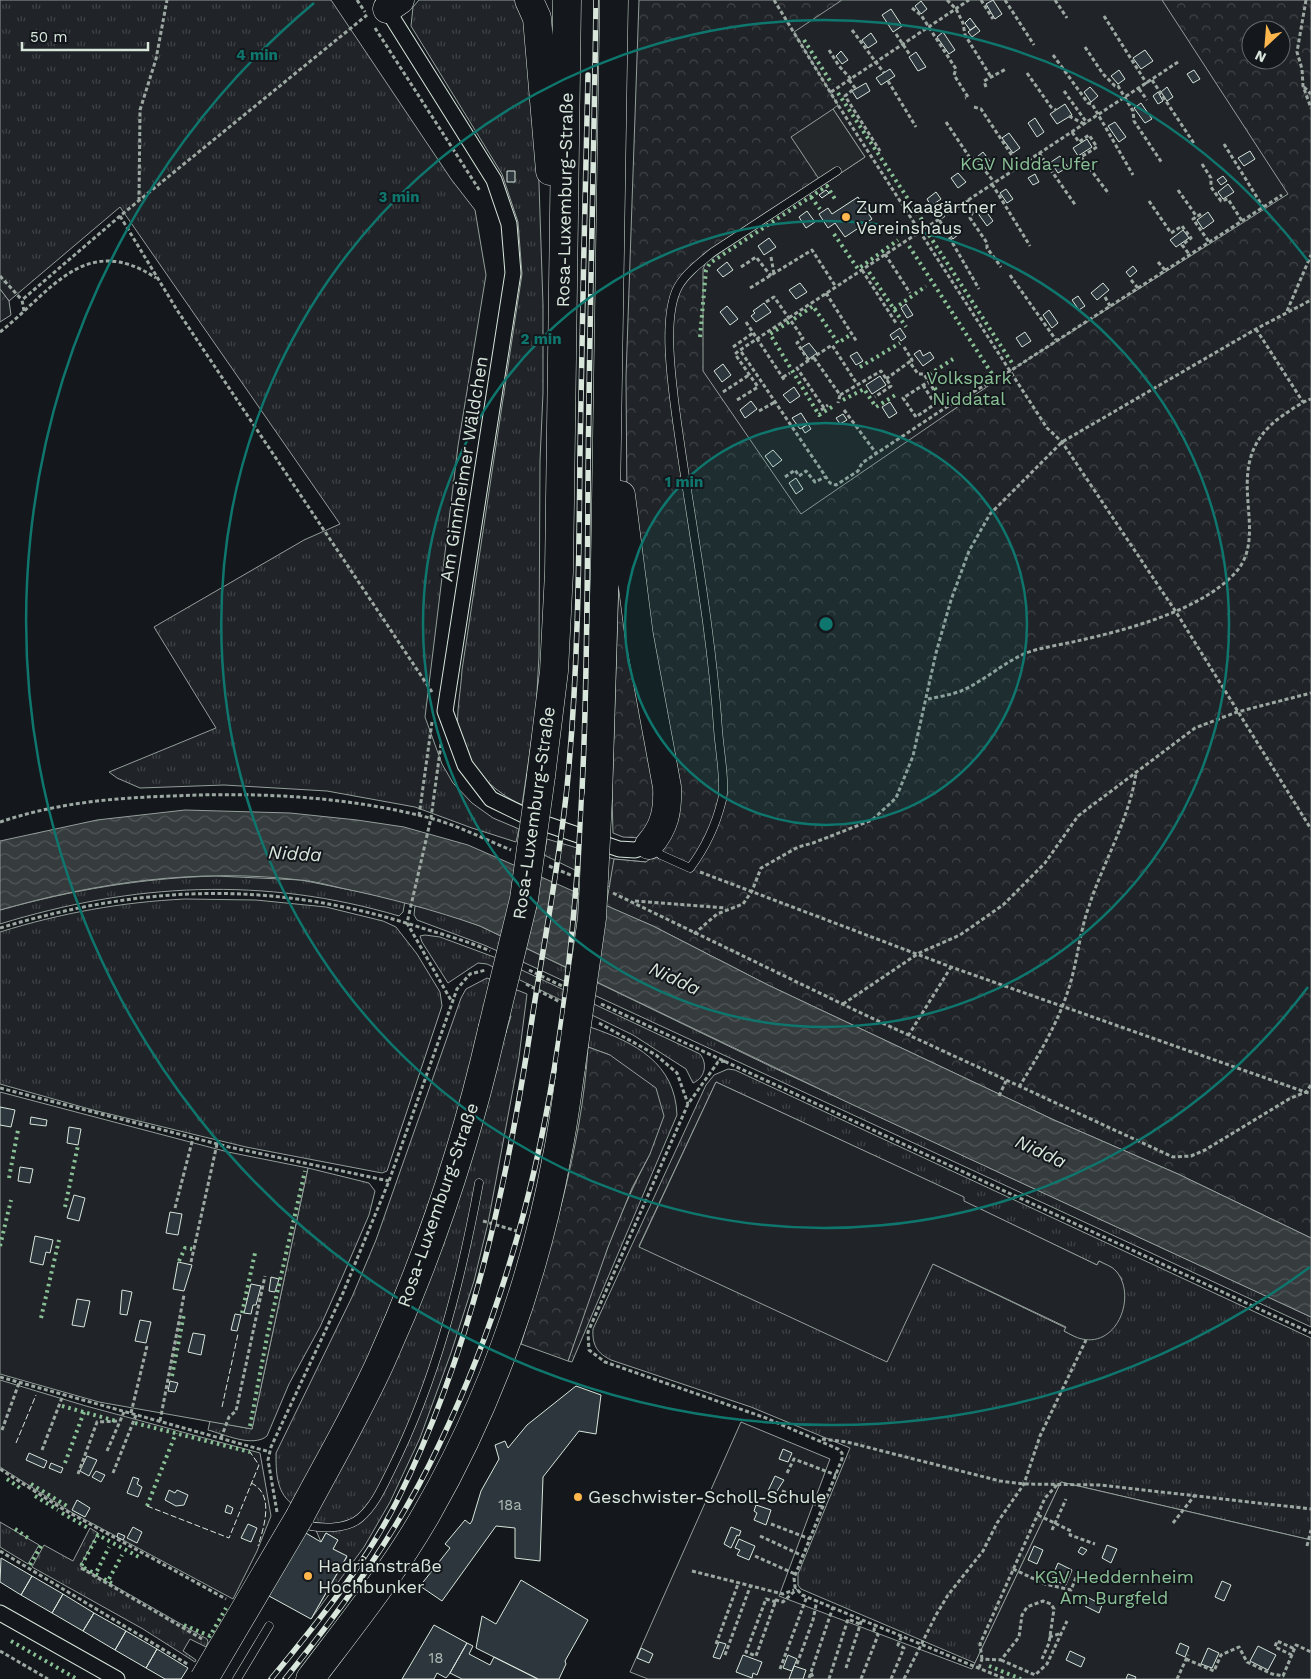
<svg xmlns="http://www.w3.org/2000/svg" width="1311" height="1679" font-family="'Work Sans',sans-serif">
<defs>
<pattern id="grass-tufts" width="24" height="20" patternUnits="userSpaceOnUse" patternTransform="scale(1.25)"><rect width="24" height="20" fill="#202428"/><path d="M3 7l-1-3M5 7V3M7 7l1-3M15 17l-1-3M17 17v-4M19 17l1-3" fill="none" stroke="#404447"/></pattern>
<pattern id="forest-crowns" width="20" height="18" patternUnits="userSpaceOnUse" patternTransform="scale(1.25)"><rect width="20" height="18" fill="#202428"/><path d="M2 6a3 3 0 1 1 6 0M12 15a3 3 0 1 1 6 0" fill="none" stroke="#404447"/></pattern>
<pattern id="water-waves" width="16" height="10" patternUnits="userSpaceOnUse" patternTransform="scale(1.25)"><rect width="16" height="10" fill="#363b3e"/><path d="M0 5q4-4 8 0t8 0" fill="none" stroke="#525759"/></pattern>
</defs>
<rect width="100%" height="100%" fill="#14181c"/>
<path fill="url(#grass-tufts)" stroke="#939e99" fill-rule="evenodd" d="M0 0H331L451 179 475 210 486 275 458 446 425 717 442 764 453 783 472 803 493 818 519 829 516 842 472 828 415 807 327 791 224 785 140 788 117 778 109 772 216 728 154 627 304 540 340 524 120 207 9 301 0 289Z
M419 0H520L523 3 536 93 543 305V393L540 460 539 656 536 710 522 805C496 794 460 761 458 732 456 712 461 690 462 670L522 274 518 222 502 174 411 26 413 7Z
M547 839 614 859 646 862 614 889 544 855Z
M216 876 301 880 405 901 403 912 399 916C264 876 133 883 0 924V910C72 890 142 878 216 876Z
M185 899 256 900 326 907 383 921 396 927 417 954 440 992 442 1006 387 1171 382 1173 246 1147 93 1110 0 1084V932C61 913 122 902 185 899Z
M415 906 436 910 480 926 772 1067 1266 1296 1311 1317V1327L525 963 484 945 417 920 414 915Z
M425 935 440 937 494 957 700 1054C708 1064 705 1078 693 1083L686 1069 633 1035 487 964 478 963 448 983 422 942 420 936Z
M487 978 527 994 519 1057 488 1223 474 1281 451 1353 420 1438 390 1502 364 1547 311 1619 347 1557 333 1549 337 1540 326 1533 321 1542 315 1528 310 1523 502 1045 511 1016 485 1010 461 1113 404 1272 365 1364 338 1422 291 1503C276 1491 276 1471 276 1453L352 1297 376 1240 461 998 466 989Z
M590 1027C636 1043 675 1063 677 1115L572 1362 568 1361C591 1291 615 1219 650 1154L610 1055 588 1047Z
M728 1069 735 1070 1311 1338V1540L1061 1482 975 1663 801 1589 798 1585V1574L850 1448 751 1407 611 1360C597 1353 592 1345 593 1329L706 1085 714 1075ZM716 1082 963 1197V1201L1097 1265 1099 1261 1114 1269 1122 1279 1103 1335C1087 1341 1079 1339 1064 1331L1066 1328 933 1264 639 1246Z
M308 1168 369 1183 375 1191 369 1215 341 1280 320 1327 289 1384 267 1436C253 1448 223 1434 208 1430L210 1421 252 1429Z
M0 1522 39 1545 28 1564 0 1547Z
M90 1528 98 1533 80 1566 207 1639 208 1642 206 1647 190 1639 183 1651 196 1660 195 1662 143 1629 32 1567 44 1545 73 1561Z"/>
<path fill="url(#forest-crowns)" stroke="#939e99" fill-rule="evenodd" d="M639 0H1311V1238L1178 1174 1054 1120 768 985 653 926 606 906 614 859 646 862 656 854 667 839 627 506 626 377ZM1251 30H1281V60H1251Z
M0 289 9 301 11 315 0 322Z
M619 569 661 799 641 838 623 837 613 833 612 796Z
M588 1047 610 1055 656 1088 664 1116 650 1154 632 1188 608 1247 568 1361 521 1344C550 1247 582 1149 588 1047Z"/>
<path fill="#202428" stroke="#939e99" d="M842 0H1162L1288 194 1010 371 801 514 703 371V269L706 262 865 157 833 109 838 105 794 32Z
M716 1082 964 1197V1201L1097 1265 1099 1261C1104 1264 1112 1266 1116 1271 1137 1295 1118 1347 1082 1339 1076 1338 1070 1334 1064 1331L1066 1327 933 1264 887 1362 639 1247Z
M0 1092 228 1152 308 1168 252 1429 99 1402 0 1374Z
M0 1380 86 1406 260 1453 271 1516 257 1551 233 1599 71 1512 0 1467Z
M741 1422 830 1459 779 1596 972 1669 1061 1482 1311 1540V1679H648L630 1672Z"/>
<path fill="#24282b" stroke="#939e99" d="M833 109 865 157 823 185 791 137Z"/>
<path fill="url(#water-waves)" stroke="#939e99" d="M185 810 290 813 357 820 404 827 468 845 653 926 768 985 1054 1120 1178 1174 1311 1238V1317L849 1103 480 926C434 910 389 898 341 888 328 885 314 881 300 880 198 868 98 882 0 910V841L97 820Z"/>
<path fill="#2c363c" stroke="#d8e6dc" d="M993 0 1002 14 995 19 986 4Z
M921 1 927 9 921 14 915 6Z
M891 9 902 26 893 32 882 15Z
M970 18 976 26 970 30 965 23Z
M976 26 980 31 972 37 968 32Z
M943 32 955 50 949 54 937 37Z
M871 33 877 42 868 48 862 40Z
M1145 50 1153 61 1141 69 1133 58Z
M841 51 848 60 842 64 836 56Z
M916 52 926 67 918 71 909 57Z
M890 69 895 76 881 85 876 78Z
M1119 70 1125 79 1118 84 1111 76Z
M1194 70 1200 79 1193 83 1187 74Z
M866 83 870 91 857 99 852 91Z
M1090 87 1098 96 1091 102 1084 92Z
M1167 87 1173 97 1167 101 1161 92Z
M1158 92 1163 101 1158 104 1153 96Z
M1141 103 1152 119 1145 123 1134 108Z
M1065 104 1072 115 1057 124 1050 114Z
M1035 118 1044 132 1037 137 1028 123Z
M1115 122 1126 137 1119 142 1108 126Z
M1009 133 1020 148 1013 153 1002 138Z
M1087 139 1092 147 1078 156 1073 148Z
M1250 151 1255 159 1244 166 1238 158Z
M983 152 993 165 987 170 977 157Z
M1060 156 1068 167 1058 173 1051 162Z
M507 171H515V182H507Z
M958 173 966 182 958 188 951 178Z
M1035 174 1039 182 1033 185 1028 178Z
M1223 176 1227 181 1221 185 1217 180Z
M1228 184 1234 192 1223 199 1218 192Z
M1006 189 1013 199 1007 203 1000 193Z
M826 190 829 193 822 198 819 195Z
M936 192 941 199 931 206 927 199Z
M858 197 872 219 845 237 835 223 828 228 819 214 828 208 832 214Z
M983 207 993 221 987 226 977 212Z
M807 211 815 222 806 228 799 217Z
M1208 212 1214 221 1203 229 1197 220Z
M953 226 959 234 953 239 947 230Z
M1183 230 1189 238 1176 247 1170 240Z
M769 238 776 247 764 255 758 246Z
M727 262 733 270 723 277 717 270Z
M1133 266 1137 271 1130 277 1126 272Z
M800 283 807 292 796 299 789 290Z
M1103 283 1109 290 1097 300 1091 293Z
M1078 296 1085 306 1079 310 1072 300Z
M764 303 771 312 756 322 751 316 755 313 753 311Z
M906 304 913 315 907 318 901 308Z
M727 306 738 319 730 325 720 312Z
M1049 310 1058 323 1052 328 1043 315Z
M900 328 906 337 901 341 898 336 893 340 890 335Z
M1025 332 1031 341 1022 347 1016 338Z
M809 343 817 353 809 359 801 348Z
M920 350 923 356 930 352 934 358 923 366 914 354Z
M857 352 863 361 856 365 850 356Z
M723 364 731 375 722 382 714 371Z
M880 376 886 385 872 394 866 385Z
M794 387 800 396 790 403 783 395Z
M751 401 757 409 745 418 740 410Z
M890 402 897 413 889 418 882 407Z
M801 413 808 424 800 429 792 418Z
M843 414 847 420 840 424 836 418Z
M808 424 811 429 805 433 802 428Z
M773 450 782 460 773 467 765 456Z
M796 478 803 489 796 494 789 483Z
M0 1107 15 1110 11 1127 0 1125Z
M31 1117 47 1120 46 1126 30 1124Z
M69 1127 81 1129 78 1145 67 1143Z
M20 1167 33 1169 30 1183 18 1181Z
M74 1195 85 1198 79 1221 67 1218Z
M170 1212 182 1214 178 1235 166 1233Z
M35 1236 53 1240 50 1253 46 1252 43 1265 30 1262Z
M178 1262 192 1265 184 1291 173 1289Z
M271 1277 279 1279 275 1292 269 1291Z
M251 1284 261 1286 256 1305H253L251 1314 244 1313Z
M122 1290 132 1292 127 1315 120 1314Z
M77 1299 90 1301 84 1327 72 1325Z
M235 1314 241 1315 237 1331 231 1330Z
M140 1320 151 1322 146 1343 135 1341Z
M193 1333 205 1335 201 1355 188 1352Z
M170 1381 178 1383 175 1392 168 1391Z
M576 1386 601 1395 596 1434 579 1431 543 1477 540 1561 515 1558V1528L496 1526 442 1601 420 1586 450 1548 445 1544 465 1520 470 1524 472 1521 481 1491 499 1459 495 1445 505 1441 508 1448 527 1425Z
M783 1449 792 1453 788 1462 779 1459Z
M29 1453 47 1461 44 1468 26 1460Z
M87 1456 97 1460 89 1476 80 1471Z
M51 1463 63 1468 61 1473 49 1468Z
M96 1471 105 1475 101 1482 92 1477Z
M775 1476 784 1480 775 1494 768 1491Z
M133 1477 139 1479 137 1484 142 1487 138 1497 127 1493Z
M169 1490 175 1493 177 1490 188 1495 184 1505 176 1506 165 1500Z
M77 1500 90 1508 85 1517 72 1510Z
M227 1505 233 1508 231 1514 225 1512Z
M756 1505 771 1510 766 1525 754 1520 757 1513 754 1511Z
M248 1524 257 1528 251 1542 241 1538Z
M133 1527 142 1532 137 1543 127 1538Z
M731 1527 741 1531 739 1536 737 1535 731 1548 724 1544Z
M304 1532 321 1542 326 1533 338 1540 333 1549 347 1556 311 1619 269 1596Z
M118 1533 125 1536 123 1540 117 1537Z
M739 1539 755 1546 749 1560 737 1555 740 1550 735 1548Z
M1107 1545 1117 1549 1111 1563 1102 1558Z
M1034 1546 1043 1550 1037 1564 1028 1560Z
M1081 1547 1087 1550 1083 1555 1078 1552Z
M1 1558 32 1576 21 1595 0 1582Z
M1058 1563 1072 1570 1066 1585 1056 1581 1055 1584 1050 1582Z
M32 1576 63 1594 52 1613 21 1595Z
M521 1580 588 1620 565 1661 566 1664 559 1679H538L476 1648 482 1616 496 1624Z
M1222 1581 1231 1585 1224 1601 1215 1597Z
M63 1594 94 1613 83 1631 52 1613Z
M1089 1598 1102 1605 1099 1613 1085 1606Z
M94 1613 126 1631 115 1650 83 1631Z
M434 1625 467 1643 450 1673 446 1678 437 1673 434 1679H402Z
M126 1631 157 1649 146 1668 115 1650Z
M719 1642 726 1644 720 1659 713 1657Z
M467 1643 473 1646 469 1654 490 1665 494 1657 538 1679H462L450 1673Z
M1180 1643 1189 1647 1185 1657 1176 1653Z
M1258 1646 1276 1655 1268 1670 1250 1661Z
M641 1648 653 1654 649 1663 637 1658Z
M1208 1648 1219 1653 1212 1668 1201 1664Z
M157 1649 188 1668 181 1679H165L146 1668Z
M1070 1651 1085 1658 1081 1667 1066 1660Z
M743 1655 762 1662 757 1675 753 1673 752 1678 736 1672Z
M788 1655 797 1659 792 1671 783 1668Z
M794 1666 806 1670 803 1679H789Z
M1128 1674 1136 1677 1135 1679H1126Z"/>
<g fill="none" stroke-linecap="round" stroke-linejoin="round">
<g stroke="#d8e6dc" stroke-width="9">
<path id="lane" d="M653 848 661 855 690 868C705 848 716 825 722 800 726 784 719 747 718 729 711 621 689 514 675 407 671 375 663 315 678 287 686 273 701 262 713 252L837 171
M302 1524C319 1529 346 1530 360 1518 375 1505 383 1486 391 1470 436 1380 461 1281 479 1183
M237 1679 269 1626"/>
</g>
<g stroke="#d8e6dc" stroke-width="17">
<path id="street" d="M383 3 494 180 509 224 513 273 445 711 465 765 491 799 534 820 619 849 635 850 649 845
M0 1613 117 1679"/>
</g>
<g stroke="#d8e6dc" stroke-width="29">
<path id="highway" d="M529 0 537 18 550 171
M387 9 400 0
M621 495 639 635 667 787C668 810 665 827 649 845
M541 776 554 671 559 572 567 0
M598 799 605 563 614 0
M300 1516C327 1465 357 1414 381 1361 429 1255 466 1144 492 1030
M310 1679C350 1626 394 1571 427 1513 490 1403 534 1280 557 1156 563 1127 567 1097 571 1067"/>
</g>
<path stroke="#9da8a2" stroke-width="3" stroke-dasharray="4 2.5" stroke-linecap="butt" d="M357 0 365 12
M774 0 838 105 1010 371 1047 428 1062 442 1176 612 1311 829
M947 0 956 9 963 23 965 35 991 77
M981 0 993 19
M1005 0 1034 45
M1055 0 1067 18
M1306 0 1297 52 1302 69 1303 86 1311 108
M912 8 921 15 956 69 954 75 968 97 965 98
M1104 16 1147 84
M375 28 480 191
M852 30 884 73
M896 34 910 55
M1085 47 1103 74 1115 86H1118L1133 111 1134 121 1162 163
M829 50 839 66 851 79
M1053 55 1088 103 1092 104 1133 175
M1178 62 740 350 830 483 836 485 858 471 862 463 945 408 1010 371 1282 195
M1027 73 1051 107 1056 110
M849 80 855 88 845 96 880 151
M1152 80 1195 145
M888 81 916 127
M986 87 984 81 1006 69
M1304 87 1311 94
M1139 89 1147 100
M1064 91 1087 123
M831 92 969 0
M974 107 981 109 1019 166
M1069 116 1084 124
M946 122 970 158 976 159 994 182
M1072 132 1079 142 1089 135 1097 147 1081 157 1109 194
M1224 144 1263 207
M1039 153 1076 206
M1202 164 1211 178V187L1221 201 1228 199 1242 221
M992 184 1030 246
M1178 190 1197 217
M967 200 973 211 970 218 987 243V248L1001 267
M139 201 140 110 156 59 167 0
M1149 201 1171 233 1182 226 1191 238 1182 245 1189 254
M933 209 979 289
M1201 214 1193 219 1209 242
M120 216 177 310 432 692
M885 254 910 293
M771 257 774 274
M1158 262 1165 270
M741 267 756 257 771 276
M862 270 896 323
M1010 275 1056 340
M0 276 22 300
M1131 280 1138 288
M750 288 812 250 836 287
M826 293 857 342
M1105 297 1110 306
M766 302 774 297 803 338 797 343 809 361
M24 311 22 300 120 216 367 15
M1287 311 1311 255
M746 322 785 381
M1256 329 1303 402
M0 332C51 292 85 231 156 278
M733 347 753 333
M904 347 912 360 911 364 918 374H924L945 408
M814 358 840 395 838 403
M783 377 790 373
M886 379 912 360
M923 385 935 404 916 417 903 398 928 382
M723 392 749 375
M840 395 881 371 891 386 875 397
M737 400 758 387 735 354 740 350
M824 408 797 368 832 345 857 384
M821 410 828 405
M844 410 876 453
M759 411 775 402
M785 477 795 470 799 476 806 471 815 482 825 477
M928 699C938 697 950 695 961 691 984 681 1003 663 1026 653 1042 647 1061 645 1077 641 1126 630 1200 611 1235 573 1274 531 1214 464 1282 416 1291 410 1300 403 1311 399
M441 744 431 818 407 923 452 1002
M419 816 432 722
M0 822C56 803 112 798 171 796 258 792 345 796 430 818 457 825 484 839 511 850
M549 866 573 876
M700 872 951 967 1311 1094
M613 893 863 1014 1173 1157 1191 1156 1205 1150 1289 1099 1306 1092 1311 1085
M635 901 726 908
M0 928C147 884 275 880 422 928 444 935 468 941 490 951
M694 934 717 914 743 904 752 891 761 868 798 847 813 843 872 820 896 798 913 756 936 653 951 600 969 551 990 514 1062 442 1256 329 1311 300
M529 970 562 986
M526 984 560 1002
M601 1004 1311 1333
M843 1004 919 953 960 935 1003 905 1045 863 1078 816 1195 728 1237 712 1311 693
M599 1023 656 1055 677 1073 688 1104
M908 1036 951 967
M725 1061 718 1062 688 1104 588 1332 589 1350 605 1362 766 1418 838 1449 842 1453V1459L794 1578 795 1587 802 1595 1005 1679
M1019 1087C1040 1053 1060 1020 1071 981 1078 956 1080 931 1089 906 1103 863 1130 817 1136 773
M0 1088 229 1147 389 1181
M999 1096 1006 1081
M175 1208 193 1138
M483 1221 520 1232
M191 1262 217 1144
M0 1377 270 1452
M131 1413 147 1346
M160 1421 184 1295
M2 1430 19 1383
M221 1438 229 1417 236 1411 265 1276
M822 1439 847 1442 1000 1481 1024 1484 1100 1485 1311 1509
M42 1450 63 1395
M107 1451 124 1412
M0 1469 61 1508 226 1599
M113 1473 136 1415
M787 1473 794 1459 836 1475
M78 1474 97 1422 120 1421
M782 1491 823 1507
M277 1512 268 1460 271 1447 343 1293 389 1181 457 989 470 974 486 970
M1038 1515 1071 1531 1070 1535 1095 1544
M1173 1523 1195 1495
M771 1524 810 1539
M1052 1530 1066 1499
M760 1536 803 1556
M1307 1546 1311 1530
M0 1551 189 1665
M755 1556 795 1574
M81 1568 202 1639
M1013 1569 1045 1584 1071 1590 1077 1575
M692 1571 783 1594 794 1590
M776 1602 766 1599 746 1652 756 1656 776 1600 783 1602 797 1589
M1049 1637 1062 1633
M716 1644 738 1584
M0 1651 48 1679
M725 1655 750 1587
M1292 1655 1275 1647 1277 1641 1295 1649
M982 1659 980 1644 1045 1498 1057 1485
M1186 1659 1214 1671 1221 1655 1239 1647 1247 1662 1272 1674 1283 1676 1296 1645 1311 1652
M1001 1660 1035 1675 1047 1664 1067 1621
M797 1664 813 1620 817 1600
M846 1668 862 1619
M979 1668 982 1659 1001 1660 1019 1637 1022 1615 1027 1607 1043 1601 1051 1604 1054 1609 1049 1643 1042 1659
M780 1669 807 1596
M811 1673 814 1679
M809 1678 833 1607
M829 1679 848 1619 860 1624
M861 1679 878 1635 874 1630 875 1624
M891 1679 904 1648 898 1645 902 1635
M904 1679 936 1615 948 1595 983 1551 997 1523 1024 1484 1040 1436 1086 1340
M1177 1679 1188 1655"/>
<use href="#lane" stroke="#14181c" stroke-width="8"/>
<use href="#street" stroke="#14181c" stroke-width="15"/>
<use href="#highway" stroke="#14181c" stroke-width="28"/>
<g stroke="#d8e6dc" stroke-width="5.5">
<path id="rail" d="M271 1679C317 1623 364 1566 397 1501 472 1351 507 1185 532 1019 544 942 559 865 567 787 578 676 579 563 580 452 582 326 585 201 588 75
M285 1679C344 1606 399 1530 439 1445 584 1145 586 817 588 491 589 328 594 164 596 0"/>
</g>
<use href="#rail" stroke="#14181c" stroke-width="4" stroke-dasharray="11" stroke-linecap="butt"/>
<g stroke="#d8e6dc" stroke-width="29" stroke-linecap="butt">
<path id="highway-bridge" d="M492 1030 524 899 541 776
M571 1067 592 918 598 799
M204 1679 300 1516"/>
</g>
<use href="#highway-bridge" stroke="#14181c" stroke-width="28"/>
<path stroke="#8ac095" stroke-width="4" stroke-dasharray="2.5 4" stroke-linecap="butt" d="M804 40 832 84
M838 93 924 223
M811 197 820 209
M834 234 858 269 898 240
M929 235 1012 363
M909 246 994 377
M869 272 906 327
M894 309 926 286
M794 319 813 306 838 343 850 335
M789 322 770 334 819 415 835 405
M700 337 706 270 710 263 827 186 835 199
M860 367 900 343
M936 390 927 376 953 359
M843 400 864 389 876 407 897 394
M9 1178 18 1130
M65 1207 78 1145
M0 1246 11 1200
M179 1261 185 1248 192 1249
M242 1313 255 1253
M41 1318 59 1240
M172 1376 184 1314
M62 1406 116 1421
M135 1423 250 1452
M250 1426 267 1337 305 1171
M65 1463 84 1412
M7 1479 23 1490
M31 1484 67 1506
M35 1496 58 1510
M147 1506 176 1433
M62 1513 88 1528
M15 1529 31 1540
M30 1565 41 1546
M86 1569 81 1566 98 1535 139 1557
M90 1571 99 1576
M97 1571 109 1547
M104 1579 113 1584
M109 1579 122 1555
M184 1625 210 1636 226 1608
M11 1641 77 1679
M989 1666 1021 1679"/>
<path stroke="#d8e6dc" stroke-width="1" stroke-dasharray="6 2.5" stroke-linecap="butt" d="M222 1407 238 1334
M16 1443 36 1395
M251 1483C275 1494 264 1527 258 1546
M147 1506 229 1538 259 1465 250 1452"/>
</g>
<circle cx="826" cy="624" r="201" fill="#0f766e" fill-opacity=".12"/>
<g fill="none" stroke="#0f766e" stroke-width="2.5">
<circle cx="826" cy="624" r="201"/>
<circle cx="826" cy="624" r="403"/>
<path d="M1308 987A604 604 0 1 1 1308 261"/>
<path d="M1310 1267A805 805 0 0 1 314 3"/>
</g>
<g fill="#ffb74d" stroke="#14181c" stroke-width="2">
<circle cx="846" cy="217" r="5"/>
<circle cx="578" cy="1497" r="5"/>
<circle cx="308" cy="1576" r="5"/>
</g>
<g text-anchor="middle" stroke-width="4" stroke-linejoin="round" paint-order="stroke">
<g font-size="15" fill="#adbab4">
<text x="510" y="1510">18a</text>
<text x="436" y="1663">18</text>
</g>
<g font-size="18" fill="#8ac095" stroke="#14181c">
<text x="1029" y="170">KGV Nidda-Ufer</text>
<text x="969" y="384">Volkspark<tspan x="969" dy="21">Niddatal</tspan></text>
<text x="1114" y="1583">KGV Heddernheim<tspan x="1114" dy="21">Am Burgfeld</tspan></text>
</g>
<g font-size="18" fill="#d8e6dc" stroke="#14181c">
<text transform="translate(565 200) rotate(-89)" y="6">Rosa-Luxemburg-Straße</text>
<text transform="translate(464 469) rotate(-81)" y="6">Am Ginnheimer Wäldchen</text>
<text transform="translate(534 813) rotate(-82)" y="6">Rosa-Luxemburg-Straße</text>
<text transform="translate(438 1205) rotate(-71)" y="6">Rosa-Luxemburg-Straße</text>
</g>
<g font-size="18" fill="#d8e6dc" stroke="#14181c" text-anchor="start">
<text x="856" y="213">Zum Kaagärtner<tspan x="856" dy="21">Vereinshaus</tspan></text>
<text x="588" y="1503">Geschwister-Scholl-Schule</text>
<text x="318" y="1572">Hadrianstraße<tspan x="318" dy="21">Hochbunker</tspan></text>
</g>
<g font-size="19" font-style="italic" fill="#d8e6dc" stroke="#14181c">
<text transform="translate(295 853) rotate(3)" y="7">Nidda</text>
<text transform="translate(675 978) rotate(25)" y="7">Nidda</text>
<text transform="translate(1041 1151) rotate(25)" y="7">Nidda</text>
</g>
</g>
<circle cx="826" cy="624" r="8" fill="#0f766e" stroke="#14181c" stroke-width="2.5"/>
<g font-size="15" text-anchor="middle" font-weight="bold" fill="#0f766e" stroke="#14181c" stroke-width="4" stroke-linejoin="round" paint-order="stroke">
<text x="257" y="60">4 min</text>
<text x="399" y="202">3 min</text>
<text x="541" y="344">2 min</text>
<text x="684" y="487">1 min</text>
</g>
<g transform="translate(1266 45) rotate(206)"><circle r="24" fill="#14181c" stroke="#626a69"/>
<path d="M0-4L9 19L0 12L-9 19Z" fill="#ffb74d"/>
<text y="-8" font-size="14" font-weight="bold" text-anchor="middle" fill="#d8e6dc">N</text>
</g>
<path d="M22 42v8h126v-8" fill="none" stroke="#d8e6dc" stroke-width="2.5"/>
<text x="30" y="42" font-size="15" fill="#d8e6dc" stroke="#14181c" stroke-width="4" paint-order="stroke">50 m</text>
</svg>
